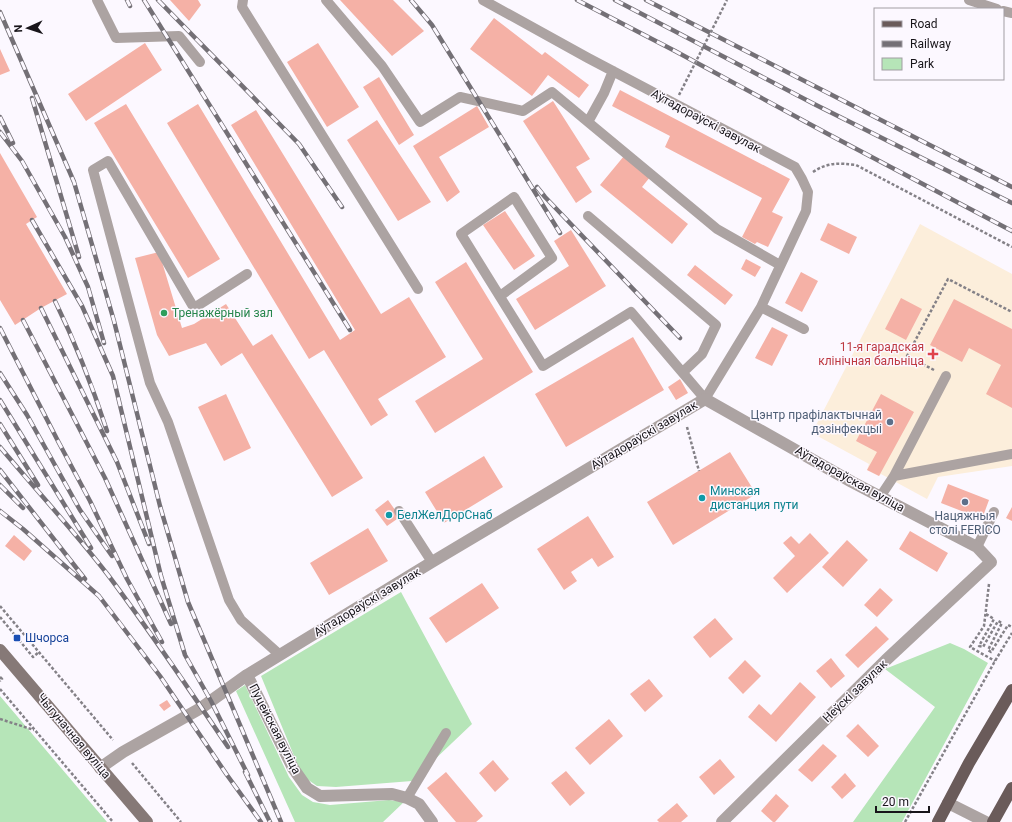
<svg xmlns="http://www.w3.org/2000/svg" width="1012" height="822" font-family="Roboto,sans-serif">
<rect width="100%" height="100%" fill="#fcf8ff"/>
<path fill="#fceedb" d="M920 224 1012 274V466L938 477 927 499 881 474 879 476 867 470 869 464 812 433Z"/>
<path fill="#b6e5b8" d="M401 592 472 724 412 781 336 787 317 786 304 777 297 763 261 676Z
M950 643 964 649 988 663 902 822H853L935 707 885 669Z
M245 685 289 777 302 795 313 802 330 805 389 800 404 802 383 822H295L236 691Z
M0 696 107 822H0Z"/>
<path fill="#f5b1a6" d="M170 0H198L201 5 189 21Z
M340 0H393L424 31 392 56Z
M494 18 542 55 545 52 589 85 579 98 548 75 532 96 470 49Z
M145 43 162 70 86 121 68 94Z
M318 43 359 107 327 127 287 62Z
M0 49 10 71 0 75Z
M379 77 414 135 399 145 363 87Z
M620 90 790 179 772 212 783 217 768 247 757 242 755 244 742 237 762 198 665 147 670 136 612 106Z
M553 101 590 159 576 167 592 192 576 203 523 121Z
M126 104 220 259 188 278 94 123Z
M198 104 340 340 355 330 231 125 256 110 381 314 409 297 446 357 378 399 388 415 371 426 324 350 309 359 167 123Z
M477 106 489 127 439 157 460 192 447 202 413 146Z
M377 120 431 202 398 221 347 140Z
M0 153 37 217 26 224 67 294 41 308 15 325 0 300Z
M624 156 650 177 642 187 688 224 672 244 600 185Z
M505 211 535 256 514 270 483 225Z
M828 223 857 237 849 254 820 240Z
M571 230 606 286 535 330 516 299 569 266 554 241Z
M159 252 182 328 194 324 226 304 253 346 272 334 363 478 332 497 242 353 221 366 206 343 169 356 157 335 135 258Z
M746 259 761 267 755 277 741 269Z
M466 262 533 372 435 433 415 401 483 359 435 282Z
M695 265 733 295 725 305 687 275Z
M801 272 818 281 802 312 785 303Z
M901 298 922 309 906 340 885 329Z
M954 299 1012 329V408L986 394 1001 365 969 348 962 362 930 345Z
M772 327 788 335 772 366 755 358Z
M633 337 664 390 566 447 535 394Z
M680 379 688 393 676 400 668 387Z
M226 394 251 448 224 461 198 407Z
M881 394 914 412 879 476 867 470 877 452 856 441Z
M730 452 756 494 673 545 647 502Z
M484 456 503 487 444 523 425 492Z
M948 484 989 500 982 519 941 503Z
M388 500 400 517 387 526 375 510Z
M1012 507V521L1006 518Z
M588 516 614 557 598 567 592 558 571 572 577 581 564 590 537 549Z
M368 528 388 561 329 595 310 563Z
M910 531 948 553 937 572 899 549Z
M810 533 829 553 787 593 773 578 795 556 783 543 791 536 799 544Z
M14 535 32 551 24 561 5 546Z
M847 540 868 560 843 587 822 567Z
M482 583 499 608 446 643 429 618Z
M880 588 893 600 877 617 864 605Z
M715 618 733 639 710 658 693 637Z
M876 626 889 639 858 668 845 655Z
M831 658 845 676 831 688 816 671Z
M745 660 761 676 743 694 728 678Z
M649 679 663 696 645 712 630 694Z
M800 682 816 697 776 742 748 717 759 704 771 715Z
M167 700 171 706 164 711 159 705Z
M609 719 623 736 590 765 575 748Z
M858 724 879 746 868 757 846 736Z
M823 744 837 756 812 782 798 770Z
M720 759 735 777 714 795 699 777Z
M493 760 509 779 495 792 479 773Z
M566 771 585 793 570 806 551 783Z
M446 772 483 816 476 822H456L427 788Z
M845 773 856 786 842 799 831 787Z
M776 794 789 806 775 822H773L761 811Z
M677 803 688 816 681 822H659L657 820Z"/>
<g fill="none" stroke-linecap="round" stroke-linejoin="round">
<path stroke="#848187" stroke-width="2.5" stroke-dasharray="3 2" stroke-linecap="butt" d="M813 172C828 162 839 163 856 165L1012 247
M934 370 907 356 948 279 1012 312
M687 427 699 471
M989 584 984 626 970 647 995 661
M0 606 113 740
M986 614 994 619 979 646 983 647 998 621 1002 623 988 650 991 652 1008 625 1012 627
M0 617 33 657 39 652
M0 677 2 679 0 681
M0 689 113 822
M0 719 34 730
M132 763 181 822
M905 822 995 661 1012 633"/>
<path stroke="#aca3a2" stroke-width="10" d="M97 0 116 38 179 36 200 62
M243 0 242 7 418 289
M326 0 382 66 420 122 460 97 523 111 552 92 588 122
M483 0 588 58 795 167 802 179 808 192 806 211 761 307 705 399 631 312 543 366 461 234 514 197 552 258 500 296
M969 0 997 9
M1003 11 1012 13
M613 71 604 93 588 122 717 229 780 265
M588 216 716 325 702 354 683 372
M247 274 194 308 108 161 93 170 150 383 168 422 229 600 241 620 280 655
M761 307 804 329
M894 476 946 376
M880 497 894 476 1012 454
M399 511 432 562
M977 547 994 512
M407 798 446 733"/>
<path stroke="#aca3a2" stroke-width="12" d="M247 675 293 768 307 788 320 796 392 794 407 798 419 804 432 822
M100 768 123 752 201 708 247 675 432 562 705 399 852 482 977 547 991 562 886 660 722 822
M948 803 986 822"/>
<path stroke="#867977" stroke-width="12" d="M0 650 147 822"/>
<path stroke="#6a5b5a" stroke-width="12" d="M938 822 969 763 1012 690
M993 822 1012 788"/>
<g stroke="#747076" stroke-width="4.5">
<path id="rail" d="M127 0 130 6
M144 0 350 330
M158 0 299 144 342 207
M411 0 432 25 560 233
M577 0 675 51 828 134 1012 231
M615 0 816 105 1012 203
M646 0 1012 187
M0 12 74 182 114 321 160 506 188 602 281 822
M32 98 79 257
M0 117 13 143
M0 132 22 161 65 237 88 287 104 343
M537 187 545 197 680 338
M32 220 82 306 113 376 161 576 185 655 211 701 248 775
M55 301C76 344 92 385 107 431
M41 308 117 462 149 544
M23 320 105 478 171 624
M0 328 59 443 90 501 127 579 162 642
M0 373 27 415 80 510 112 556
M0 400 91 548
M0 424 38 485
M0 447C36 490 74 531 108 575 150 631 189 689 228 747
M0 470 85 579
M0 485 23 508
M0 511 23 529 99 596 160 676 227 775 261 822
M245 772 270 822"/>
</g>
<use href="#rail" stroke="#fcf8ff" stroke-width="3" stroke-dasharray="9" stroke-linecap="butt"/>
<path stroke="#848187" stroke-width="2.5" stroke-dasharray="3 2" stroke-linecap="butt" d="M679 95 727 0"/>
</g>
<circle fill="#2e9e5b" stroke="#fcf8ff" stroke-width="1.5" cx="164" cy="313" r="4"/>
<path fill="#e0444e" stroke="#fcf8ff" stroke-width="1.5" d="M931 348h4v4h4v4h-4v4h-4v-4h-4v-4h4z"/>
<g fill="#5c6f8a" stroke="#fcf8ff" stroke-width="1.5">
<circle cx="890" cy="422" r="4"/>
<circle cx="965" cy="502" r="4"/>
</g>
<g fill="#0f9aa8" stroke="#fcf8ff" stroke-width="1.5">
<circle cx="702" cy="498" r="4"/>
<circle cx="389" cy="515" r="4"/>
</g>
<rect fill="#1a4fb4" stroke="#fcf8ff" stroke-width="1.5" x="13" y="634" width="8" height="8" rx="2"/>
<g text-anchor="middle" stroke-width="3" stroke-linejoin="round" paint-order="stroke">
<g font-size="12" fill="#18151a" stroke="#fcf8ff">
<text transform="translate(706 121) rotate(28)" y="4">Аўтадораўскі завулак</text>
<text transform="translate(644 435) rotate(-31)" y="4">Аўтадораўскі завулак</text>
<text transform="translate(850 479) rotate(29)" y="4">Аўтадораўская вуліца</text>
<text transform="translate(367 602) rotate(-31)" y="4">Аўтадораўскі завулак</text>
<text transform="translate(855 691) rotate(-44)" y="4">Неўскі завулак</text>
<text transform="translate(275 729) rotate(63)" y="4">Пуцейская вуліца</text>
<text transform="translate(74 736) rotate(50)" y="4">Чыгуначная вуліца</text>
</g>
<g font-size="12" fill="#27864d" stroke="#fcf8ff" text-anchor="start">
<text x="172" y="317">Тренажёрный зал</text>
</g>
<g font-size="12" fill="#be3a42" stroke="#fcf8ff" text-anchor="end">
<text x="924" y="351">11-я гарадская<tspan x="924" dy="14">клінічная бальніца</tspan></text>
</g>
<g font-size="12" fill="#4e5e75" stroke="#fcf8ff" text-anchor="end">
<text x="882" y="419">Цэнтр прафілактычнай<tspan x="882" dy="14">дэзінфекцыі</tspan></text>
<text x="965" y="520" text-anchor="middle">Нацяжныя<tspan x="965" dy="14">столі FERICO</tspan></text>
</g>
<g font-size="12" fill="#0d838f" stroke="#fcf8ff" text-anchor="start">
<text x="710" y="495">Минская<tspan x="710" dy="14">дистанция пути</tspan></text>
<text x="397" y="519">БелЖелДорСнаб</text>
</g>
<g font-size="12" fill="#164399" stroke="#fcf8ff" text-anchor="start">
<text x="25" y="642">Шчорса</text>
</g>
</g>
<rect x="874" y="8" width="130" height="72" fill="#fcf8ff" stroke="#a19da3"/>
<rect x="882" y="21" width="20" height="6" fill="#6a5b5a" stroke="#a19da3"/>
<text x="910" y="28" font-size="12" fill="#18151a">Road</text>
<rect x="882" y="41" width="20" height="6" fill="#747076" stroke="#a19da3"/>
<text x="910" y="48" font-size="12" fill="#18151a">Railway</text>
<rect x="882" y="58" width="20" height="12" fill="#b6e5b8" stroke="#a19da3"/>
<text x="910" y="68" font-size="12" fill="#18151a">Park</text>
<g transform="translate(28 28) rotate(267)" stroke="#fcf8ff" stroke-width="3" paint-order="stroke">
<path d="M0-3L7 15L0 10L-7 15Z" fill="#18151a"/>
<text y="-6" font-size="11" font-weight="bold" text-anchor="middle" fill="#18151a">N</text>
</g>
<path d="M876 806v6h53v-6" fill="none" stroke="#18151a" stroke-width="2"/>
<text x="882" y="806" font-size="12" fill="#18151a" stroke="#fcf8ff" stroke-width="3" paint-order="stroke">20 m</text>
</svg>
